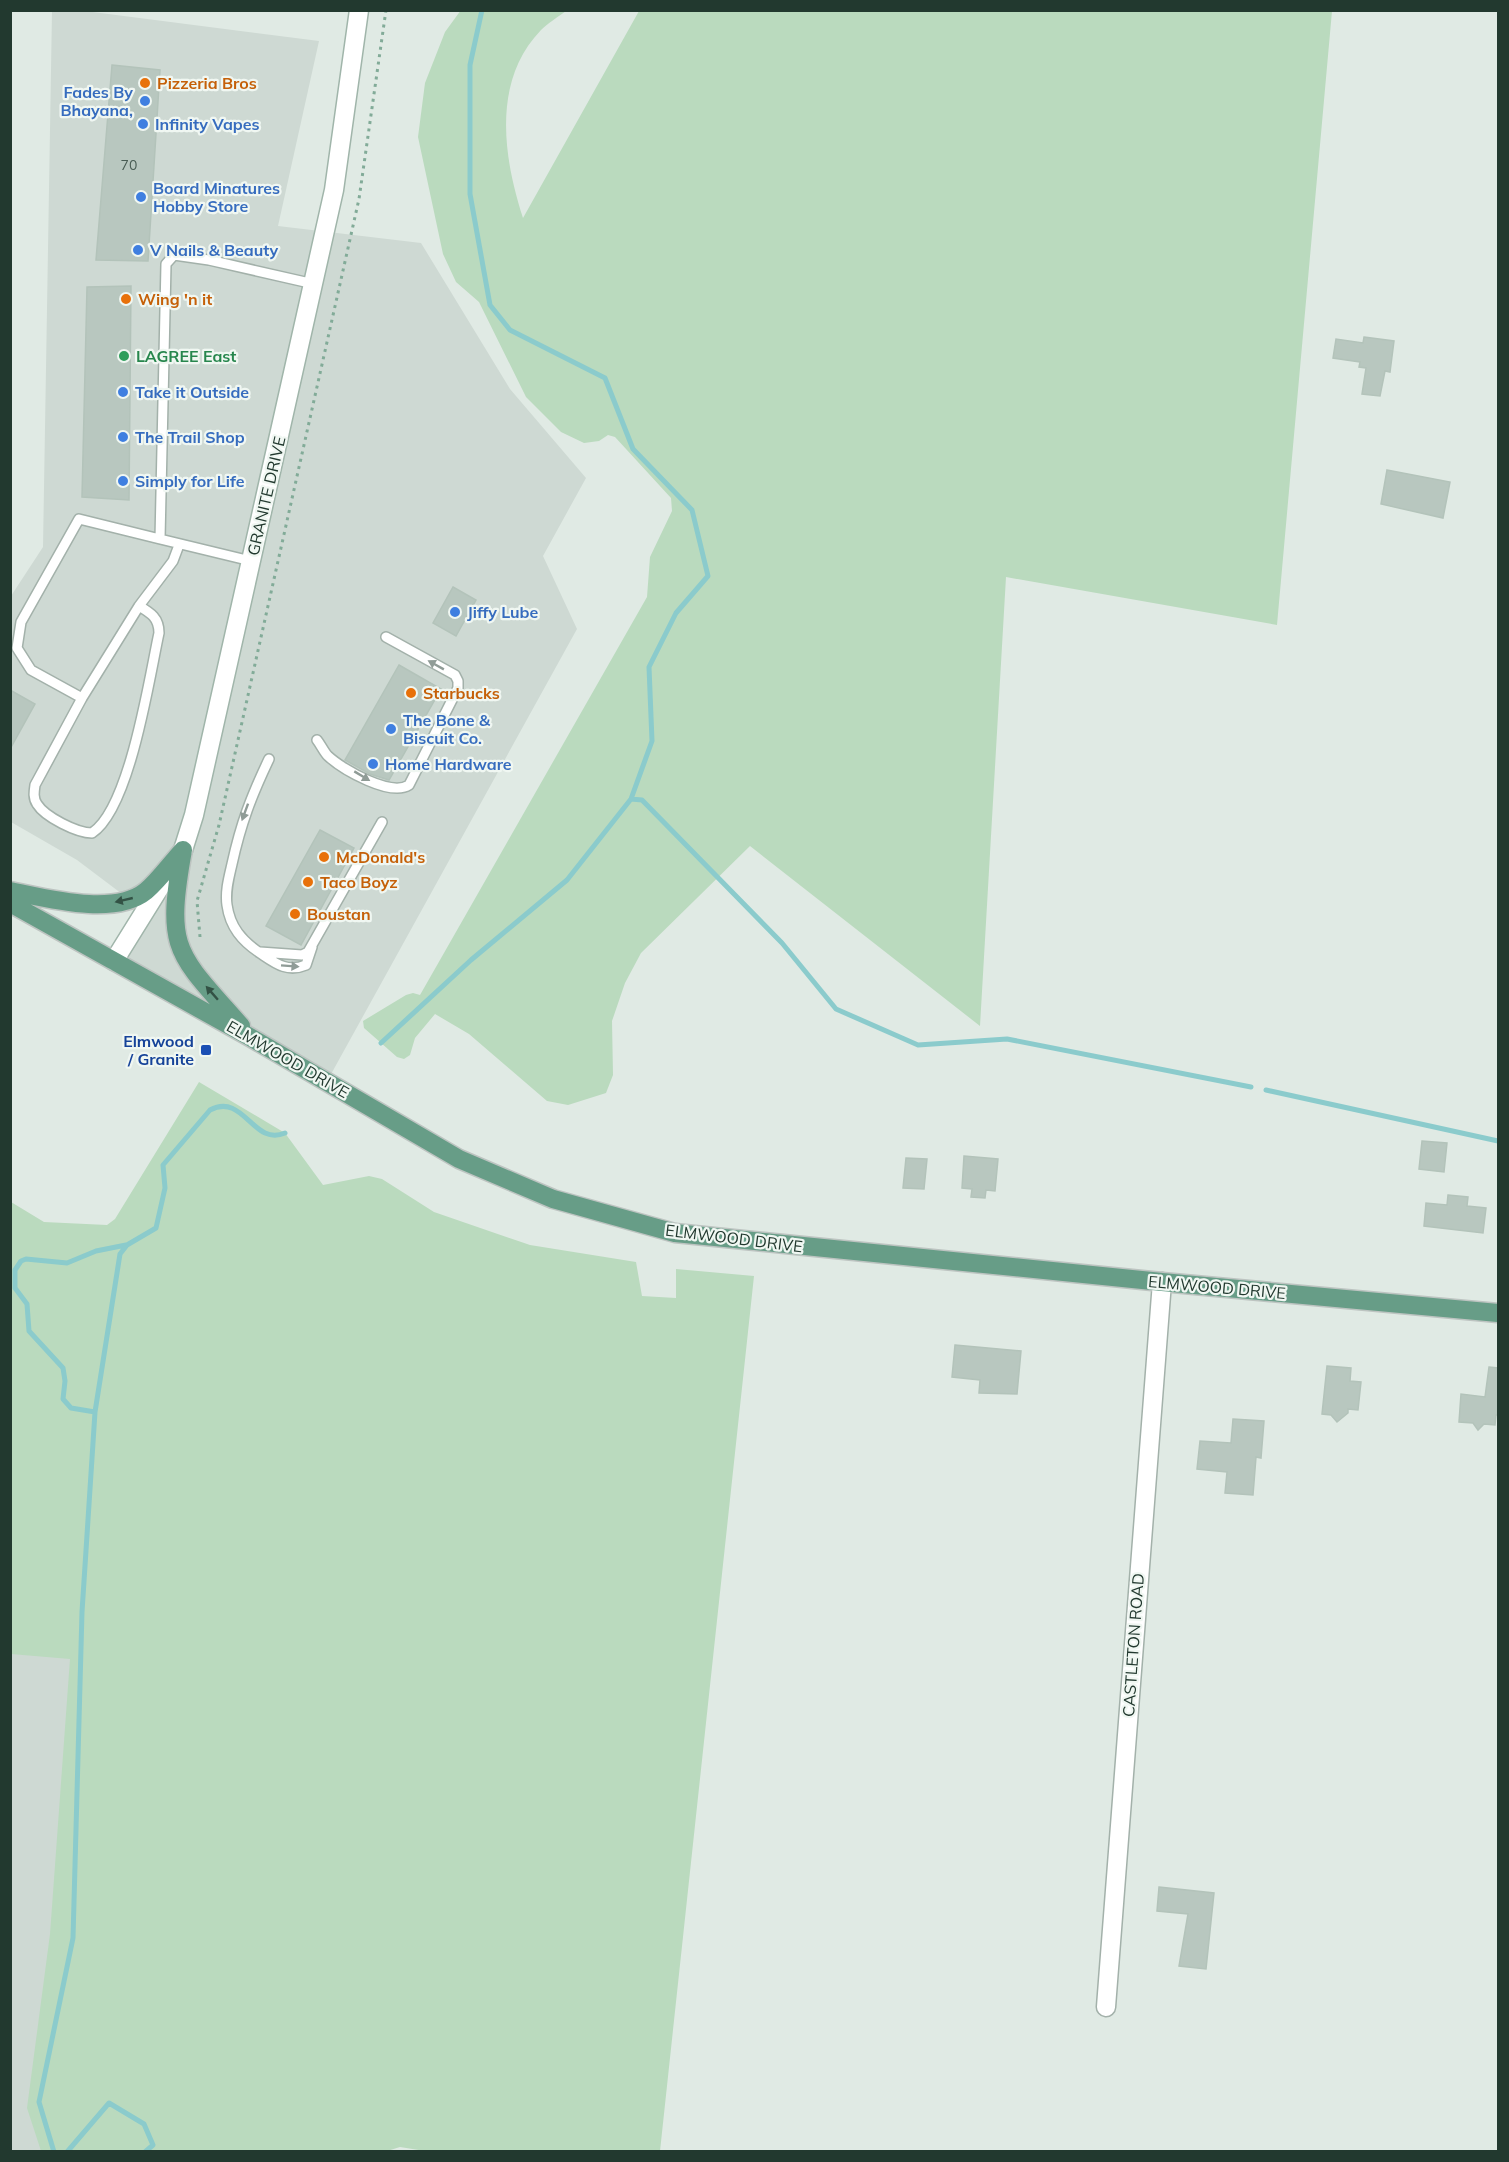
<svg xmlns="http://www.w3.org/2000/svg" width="1509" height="2162" font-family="Mulish,sans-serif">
<rect width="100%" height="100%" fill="#e0eae4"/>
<path fill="#ced9d3" d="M52 11H85L319 41 278 226 421 243 510 389 586 478 543 556 577 629 330 1076 112 951 138 906 77 860 11 822V596L43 547Z
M11 1573 92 1583 94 2151 11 2152Z"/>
<path fill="#badabe" d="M461 10 566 11C558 17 548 23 541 30 492 81 503 156 523 218L639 11H1332L1277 625 1006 577 980 1026 750 846 641 953 625 983 612 1021 613 1075 606 1093 568 1105 547 1101 469 1034 435 1014 415 1038 410 1055 404 1059 397 1057 364 1028 363 1021 406 995 413 993 420 995 647 597 650 557 672 511 671 498 615 437 608 435 599 441 584 443 561 432 526 397 479 302 456 282 443 254 418 137 425 83 445 32Z
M199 1082 285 1133 323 1185 369 1176 382 1179 434 1212 530 1245 636 1262 642 1296 676 1298V1269L754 1276 660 2151 431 2152 400 2147 384 2152 41 2151 27 2108 50 1934 70 1659 11 1654V1202L44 1222 107 1225 115 1219Z"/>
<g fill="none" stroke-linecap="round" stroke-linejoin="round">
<path stroke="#8bcbcc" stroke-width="5" d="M631 799 642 800 782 943 836 1009 918 1045 1007 1039 1251 1087
M381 1043 471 960 567 880 631 799 652 741 649 667 676 613 708 576 692 510 633 449 605 378 510 330 490 305 470 194V65L482 10
M1266 1090 1498 1141
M95 1412 71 1408 63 1399 65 1381 63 1368 29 1331 27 1304 15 1288V1270L21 1261 26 1259 67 1263 96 1251 126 1245
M54 2152 39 2102 73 1938 82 1612 95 1412 120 1254 127 1245 156 1228 165 1188 163 1165 210 1110C244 1092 253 1147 285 1133
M67 2152 109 2103 144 2124 153 2145 145 2152"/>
</g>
<path fill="#b8c7bf" stroke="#b3c3ba" stroke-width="1.5" d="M112 65 160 70 148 261 96 260Z
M131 286 129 500 82 497 87 287Z
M1364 337 1394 341 1390 372 1385 371 1380 396 1362 394 1366 368 1359 367 1360 362 1333 358 1336 339 1363 343Z
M1387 470 1450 482 1443 518 1381 504Z
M453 587 476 600 456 636 433 623Z
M399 665 441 689 389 780 370 774 345 760Z
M10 690 35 704 10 749Z
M320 830 354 848 301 945 266 926Z
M1422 1141 1447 1143 1444 1172 1419 1169Z
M964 1156 998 1159 995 1191 986 1190 985 1198 971 1197 972 1189 962 1188Z
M906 1158 927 1159 924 1189 903 1188Z
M1448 1195 1468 1197 1467 1206 1486 1208 1483 1233 1424 1226 1426 1203 1447 1205Z
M955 1345 1021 1351 1017 1394 979 1393 980 1380 952 1377Z
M1327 1366 1351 1368 1350 1381 1361 1382 1358 1410 1348 1409V1413L1337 1422 1331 1415 1322 1414Z
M1489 1367 1498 1368V1415H1496L1495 1425 1484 1424 1478 1430 1473 1423 1459 1422 1461 1394 1485 1397Z
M1233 1419 1264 1421 1261 1458 1256 1457 1253 1495 1225 1493 1227 1472 1197 1469 1200 1441 1231 1443Z
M1159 1887 1214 1893 1206 1969 1179 1966 1188 1914 1157 1911Z"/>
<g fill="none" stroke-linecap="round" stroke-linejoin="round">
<g stroke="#a3b1aa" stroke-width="12">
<path id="lane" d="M251 561 160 539 166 264 174 255 209 260 314 284
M139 606 173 561 179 545
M82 698 139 606C151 613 159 618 159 633 149 679 130 808 92 833 77 833 45 817 37 804 33 798 34 792 35 785L82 698 31 670 17 648 21 622 79 519 160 539
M317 740C321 745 324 752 328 756 343 770 391 797 409 785L458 688V681L455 675 386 637
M269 759C251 797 241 823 232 864 229 877 225 891 227 905 230 927 242 941 260 953 275 963 287 973 306 965L312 947
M260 952 302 955 308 952 382 822"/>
</g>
<g stroke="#a3b1aa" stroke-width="21">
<path id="street" d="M1106 2007 1162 1282"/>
</g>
<g stroke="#a0b5aa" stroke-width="21">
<path id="secondary" d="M114 961 183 850 194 815 334 190 359 10"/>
</g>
<g stroke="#bdc4c1" stroke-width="21">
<path id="primary" d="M183 850C165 951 176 952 241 1026
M10 891C46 898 114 917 146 891 159 880 171 863 183 850
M10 903 250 1037 459 1159 553 1199 675 1233 1162 1282 1498 1313"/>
</g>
<path stroke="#82ab98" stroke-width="3" stroke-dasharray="3 4.5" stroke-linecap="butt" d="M200 937 197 901 219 825 359 199 386 10"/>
<use href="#lane" stroke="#fff" stroke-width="9"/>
<use href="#street" stroke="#fff" stroke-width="18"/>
<use href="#secondary" stroke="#fff" stroke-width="18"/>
<use href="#primary" stroke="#679d87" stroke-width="18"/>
</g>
<defs><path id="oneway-solid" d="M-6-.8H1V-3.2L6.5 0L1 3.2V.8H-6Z" transform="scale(1.5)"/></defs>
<g fill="#909c97">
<use href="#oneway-solid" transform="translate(436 665) rotate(-151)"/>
<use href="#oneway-solid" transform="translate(362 776) rotate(31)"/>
<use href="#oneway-solid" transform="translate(245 812) rotate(110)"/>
<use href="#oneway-solid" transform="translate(290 966) rotate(4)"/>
</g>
<g fill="#335245">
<use href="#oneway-solid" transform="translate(124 900) rotate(167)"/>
<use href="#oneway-solid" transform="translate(212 993) rotate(-131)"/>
</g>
<g fill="#e8710a" stroke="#f0f7f2" stroke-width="2">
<circle cx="145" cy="83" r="6"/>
<circle cx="126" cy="299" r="6"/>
<circle cx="411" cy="693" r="6"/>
<circle cx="324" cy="857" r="6"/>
<circle cx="308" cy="882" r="6"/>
<circle cx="295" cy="914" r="6"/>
</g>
<g fill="#3f7fe0" stroke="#f0f7f2" stroke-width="2">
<circle cx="145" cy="101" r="6"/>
<circle cx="143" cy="124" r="6"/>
<circle cx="141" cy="197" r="6"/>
<circle cx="138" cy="250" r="6"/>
<circle cx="123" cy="392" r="6"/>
<circle cx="123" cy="437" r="6"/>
<circle cx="123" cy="481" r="6"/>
<circle cx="455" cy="612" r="6"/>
<circle cx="391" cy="729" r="6"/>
<circle cx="373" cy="764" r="6"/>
</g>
<circle fill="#2e9e5b" stroke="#f0f7f2" stroke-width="2" cx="124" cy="356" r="6"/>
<rect fill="#1a4fb4" stroke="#f0f7f2" stroke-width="2" x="200" y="1044" width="12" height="12" rx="3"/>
<g text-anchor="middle" stroke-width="4.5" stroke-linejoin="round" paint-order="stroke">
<g font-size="14" fill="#485c53">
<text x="129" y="170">70</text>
</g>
<g font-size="16" font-weight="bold" fill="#c56008" stroke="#f0f7f2" text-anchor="start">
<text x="157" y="89">Pizzeria Bros</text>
<text x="138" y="305">Wing 'n it</text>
<text x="423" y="699">Starbucks</text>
<text x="336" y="863">McDonald's</text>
<text x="320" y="888">Taco Boyz</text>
<text x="307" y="920">Boustan</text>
</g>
<g font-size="16" font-weight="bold" fill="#366cbe" stroke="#f0f7f2" text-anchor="start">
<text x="133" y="98" text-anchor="end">Fades By<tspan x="133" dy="18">Bhayana,</tspan></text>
<text x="155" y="130">Infinity Vapes</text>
<text x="153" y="194">Board Minatures<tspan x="153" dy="18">Hobby Store</tspan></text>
<text x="150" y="256">V Nails &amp; Beauty</text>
<text x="135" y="398">Take it Outside</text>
<text x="135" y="443">The Trail Shop</text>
<text x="135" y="487">Simply for Life</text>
<text x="467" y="618">Jiffy Lube</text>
<text x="403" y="726">The Bone &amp;<tspan x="403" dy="18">Biscuit Co.</tspan></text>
<text x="385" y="770">Home Hardware</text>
</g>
<g font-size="16" font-weight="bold" fill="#27864d" stroke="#f0f7f2" text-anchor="start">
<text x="136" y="362">LAGREE East</text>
</g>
<g font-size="16" fill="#22392f" stroke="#f0f7f2">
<text transform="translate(266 496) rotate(-77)" y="6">GRANITE DRIVE</text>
<text transform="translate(288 1059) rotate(30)" y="6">ELMWOOD DRIVE</text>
<text transform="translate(734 1238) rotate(7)" y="6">ELMWOOD DRIVE</text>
<text transform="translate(1217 1287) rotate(5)" y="6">ELMWOOD DRIVE</text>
<text transform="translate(1133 1645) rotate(-86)" y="6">CASTLETON ROAD</text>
</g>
<g font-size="16" font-weight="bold" fill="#164399" stroke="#f0f7f2" text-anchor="end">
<text x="194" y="1047">Elmwood<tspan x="194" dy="18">/ Granite</tspan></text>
</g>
</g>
<rect width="1509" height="2162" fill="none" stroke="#22392f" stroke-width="24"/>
</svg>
